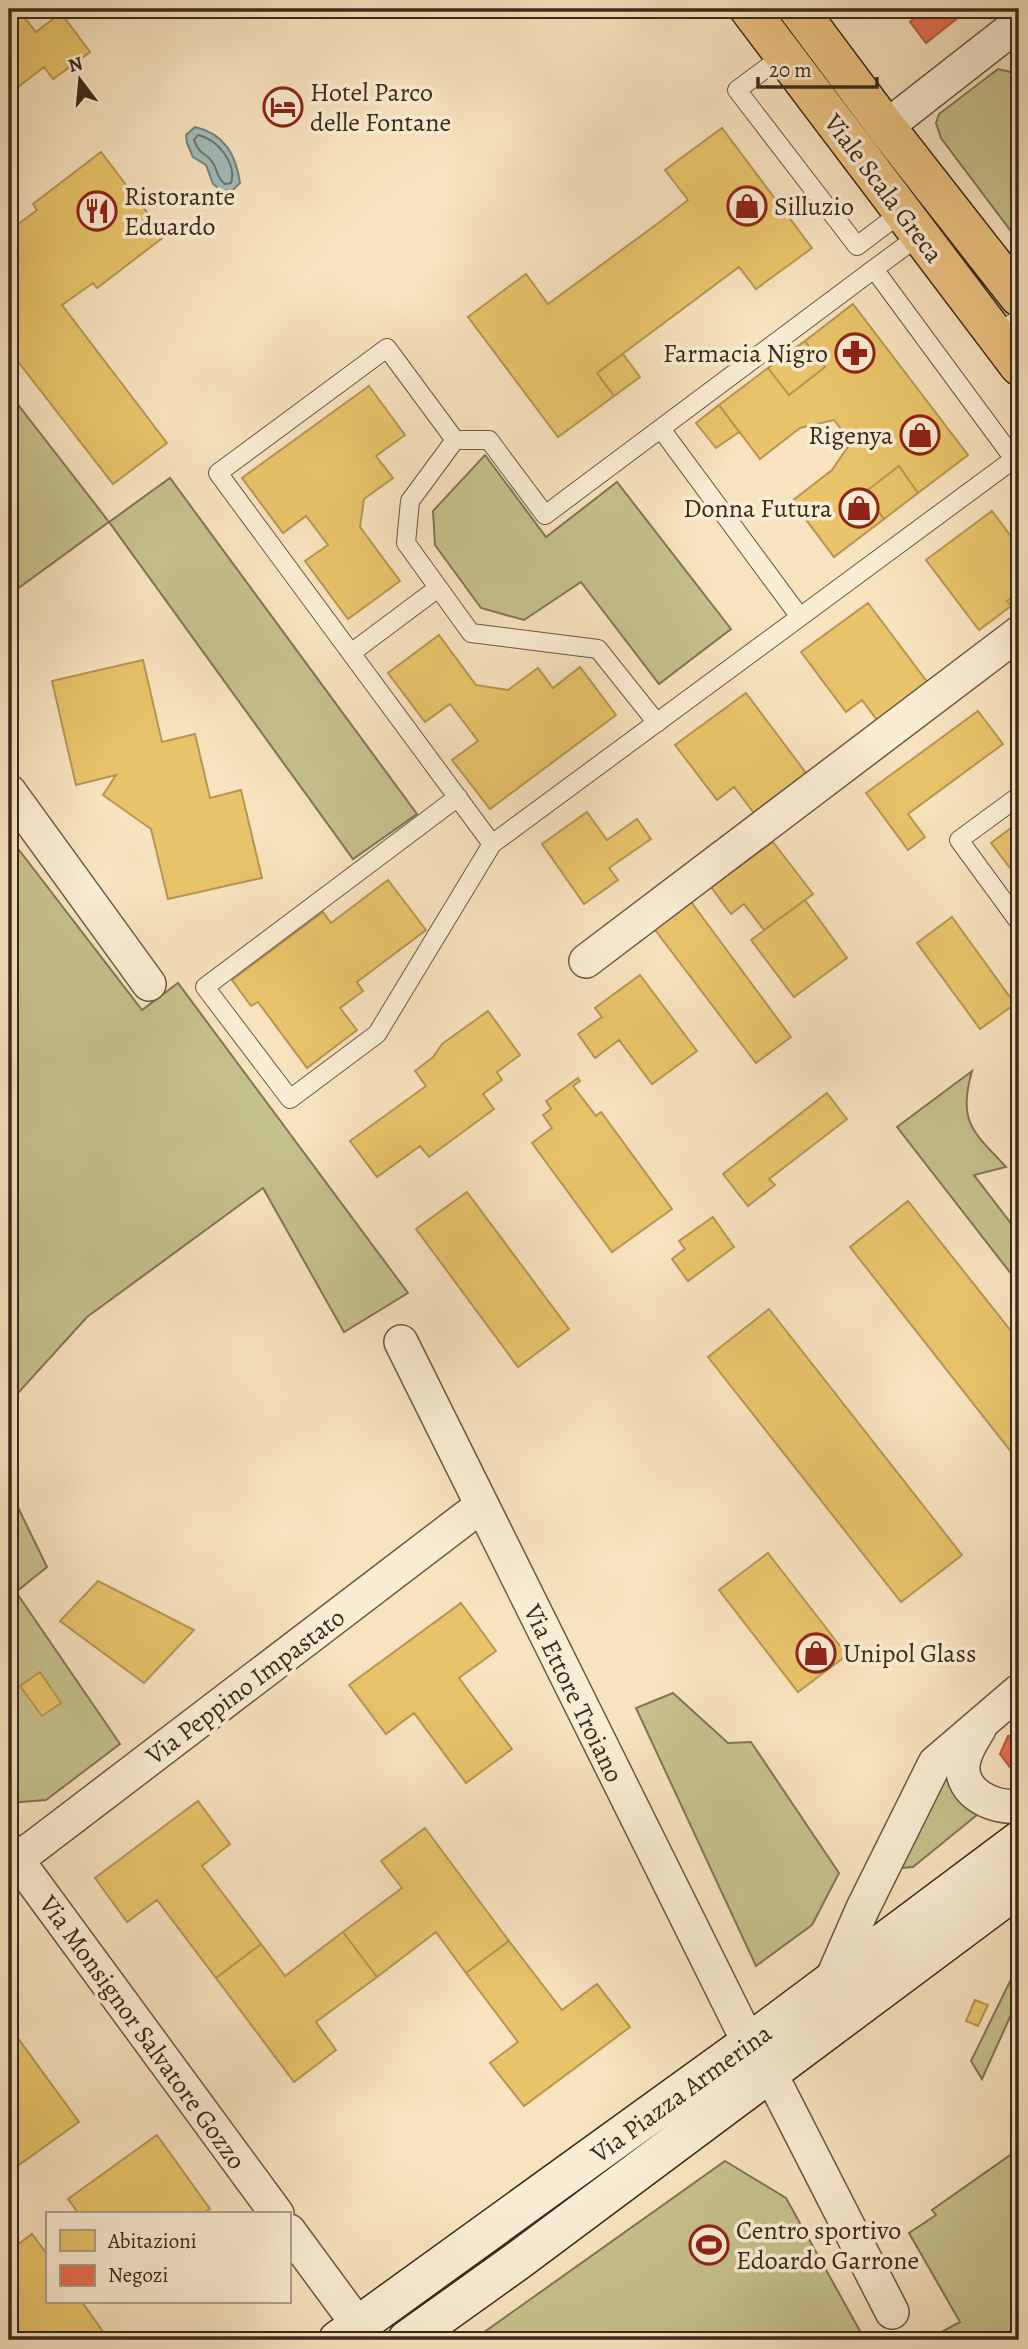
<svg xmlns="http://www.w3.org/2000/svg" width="1028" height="2349" font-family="Alegreya,serif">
<rect width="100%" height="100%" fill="#f7e3bf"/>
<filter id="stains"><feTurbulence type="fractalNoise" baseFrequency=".00286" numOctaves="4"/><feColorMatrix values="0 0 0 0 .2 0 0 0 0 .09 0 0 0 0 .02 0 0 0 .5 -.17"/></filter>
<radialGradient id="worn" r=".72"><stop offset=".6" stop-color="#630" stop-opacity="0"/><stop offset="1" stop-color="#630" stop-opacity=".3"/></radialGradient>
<path fill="#c5c18c" stroke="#807654" stroke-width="2" d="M998 69 1019 74V242L941 138 936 123 939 114Z
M9 393 109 522 170 478 417 814 353 859 109 522 9 595Z
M485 455 546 537 617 482 731 629 659 684 581 582 524 620 481 608 435 545 433 511Z
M9 837 142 1010 178 983 408 1293 344 1332 263 1188 87 1317 9 1403Z
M972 1071C957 1123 974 1132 1006 1167L974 1175 1019 1234V1284L897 1127Z
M9 1489 47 1567 16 1592 120 1744 46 1800 9 1803Z
M673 1693 728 1743 751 1742 839 1873 812 1925 756 1966 636 1708Z
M949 1767 951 1789 977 1815 913 1867 902 1868 897 1865Z
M1019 1963V1997L982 2079 971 2061Z
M1016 2151 1019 2155V2340H927L960 2322 909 2233 936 2215 932 2210Z
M725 2161 786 2198 865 2340H473Z"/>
<path fill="#a1bcbb" stroke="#78827b" stroke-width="2" d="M195 127C225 134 236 155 240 183L233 190 222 191 213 184 206 165 193 157 187 143 186 135Z"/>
<path fill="#e9c46a" stroke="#b59652" stroke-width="2" d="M20 12 36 32 61 13 90 52 53 79 44 67 9 94V20Z
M722 128 812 248 756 289 739 267 597 373 614 396 558 437 468 317 526 274 548 304 657 224 688 200 665 170Z
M101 152 165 236 97 288 93 283 62 305 167 443 113 484 9 350V231L37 210 33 204Z
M853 304 968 455 918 493 899 466 864 493 884 519 834 557 792 501 832 470 851 442 834 420 800 428 760 459 719 405 768 368 789 395 825 367 805 341Z
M805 341 825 367 789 395 768 368Z
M623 354 640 377 614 396 597 373Z
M369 386 405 435 376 456 393 478 364 499 360 527 400 581 348 619 305 561 328 545 306 516 283 533 242 478Z
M719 405 739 432 716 448 696 423Z
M899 466 918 493 884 519 864 493Z
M992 511 1019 547V592L1007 601 1011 606 979 630 926 560Z
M868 603 931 687 880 724 862 700 846 712 801 652Z
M439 635 476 685 508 690 538 668 553 688 580 667 616 715 490 809 452 760 478 741 450 704 425 722 388 673Z
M143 660 162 742 195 734 210 798 241 790 262 878 168 899 151 829 103 795 116 775 76 785 52 681Z
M746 693 809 777 757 817 734 787 717 800 675 745Z
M978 711 1003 744 908 814 925 837 908 850 866 793Z
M587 812 607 840 637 819 651 839 609 868 618 880 584 904 542 844Z
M1019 822V880L991 843Z
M773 842 813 894 764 930 744 904 731 914 711 887Z
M388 880 426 930 357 982 363 991 340 1008 357 1030 307 1068 258 1002 251 1006 232 980 323 912 331 923Z
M686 895 791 1037 756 1063 649 922Z
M805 900 847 958 794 997 751 940Z
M952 917 1015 1004 980 1029 917 943Z
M640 975 697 1051 652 1084 619 1040 595 1058 578 1034 602 1017 595 1008Z
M488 1011 520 1055 497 1072 502 1080 483 1094 494 1109 429 1157 420 1146 377 1177 350 1141 426 1086 415 1071 433 1057 442 1044Z
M578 1078 580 1081 573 1086 596 1116 601 1112 672 1209 612 1252 532 1143 552 1128 543 1115 551 1109 546 1101Z
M827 1093 847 1119 769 1179 775 1185 748 1206 723 1174Z
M467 1192 569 1329 518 1367 416 1229Z
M908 1201 1019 1341V1462L850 1247Z
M713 1217 734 1247 688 1281 672 1259 685 1249 679 1241Z
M769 1309 962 1555 901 1602 708 1357Z
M768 1553 847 1655 798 1692 719 1590Z
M98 1581 194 1630 144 1683 60 1621Z
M461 1603 496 1651 459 1678 512 1749 466 1783 414 1713 386 1734 349 1685Z
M40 1672 61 1703 42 1716 20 1686Z
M198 1801 230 1844 202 1866 261 1944 216 1978 157 1900 127 1922 95 1878Z
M425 1828 509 1941 466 1973 436 1932 377 1977 343 1932 402 1888 381 1861Z
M343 1932 377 1977 316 2022 336 2050 294 2082 216 1978 261 1944 285 1976Z
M509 1941 562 2010 597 1984 630 2027 524 2106 490 2063 518 2042 466 1973Z
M975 2000 988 2005 978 2026 966 2021Z
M9 2026 79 2122 9 2172Z
M157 2135 210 2209 202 2214H79L68 2199Z
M32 2234 47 2254V2302H82L106 2336 99 2340H9V2251Z"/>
<path fill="#e76f51" stroke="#b35b41" stroke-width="2" d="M925 9H969L926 43 910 22Z
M1019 1735V1769L1012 1770 1000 1754 1008 1736Z"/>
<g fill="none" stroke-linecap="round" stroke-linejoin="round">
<path stroke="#6e746b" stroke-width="2" d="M198 135C217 139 237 163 231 183L225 184C216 177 218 171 213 163 207 152 200 157 194 140Z"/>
<g stroke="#6a5944" stroke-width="20">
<path id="lane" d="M784 55 737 90 857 246 902 212
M920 235 874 269 1014 459 1019 456
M996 335 1019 319
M455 440 387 348 218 473 492 844 800 617 661 429
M455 440H489L545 515 874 269
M455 440 410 501 406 543 471 633 598 649 657 723
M800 617 1014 459
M351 653 438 588
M1019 796 959 840 1019 922
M458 797 205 987 290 1099 377 1034 492 844"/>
</g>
<g stroke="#6a5944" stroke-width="36">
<path id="street" d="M886 127 1019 23
M9 791 149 984
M586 961 1019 633
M401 1342 749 2043
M979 1729C973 1739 964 1752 963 1765 960 1794 995 1809 1019 1806
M9 1849 277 2214
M9 1866 481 1506
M831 1981 863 1908 935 1763 1019 1691
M770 2073 892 2312
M289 2231 359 2326"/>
</g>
<g stroke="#3b2b1b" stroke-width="41">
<path id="secondary" d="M338 2340 749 2043 1019 1841
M407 2340 516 2262 1019 1887"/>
</g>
<g stroke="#3b2b1b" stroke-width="41">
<path id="primary" d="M749 9 1019 366
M798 9 886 127 1019 297"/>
</g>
<use href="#lane" stroke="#faedd5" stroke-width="18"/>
<use href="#street" stroke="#faedd5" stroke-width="33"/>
<use href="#secondary" stroke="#faedd5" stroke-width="38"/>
<use href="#primary" stroke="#ecc280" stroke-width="38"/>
</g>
<defs>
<g id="hotel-ring" transform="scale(2.0125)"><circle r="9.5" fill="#faedd5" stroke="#8f2418" stroke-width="1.5"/><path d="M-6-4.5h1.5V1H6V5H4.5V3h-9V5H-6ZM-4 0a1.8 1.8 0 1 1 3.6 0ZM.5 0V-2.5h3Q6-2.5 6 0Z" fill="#8f2418"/></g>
<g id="shop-ring" transform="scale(2.0125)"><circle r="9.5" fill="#faedd5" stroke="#8f2418" stroke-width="1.5"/><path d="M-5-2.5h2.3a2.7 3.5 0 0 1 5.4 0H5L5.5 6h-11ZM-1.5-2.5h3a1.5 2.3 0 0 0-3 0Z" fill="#8f2418"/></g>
<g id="restaurant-ring" transform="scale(2.0125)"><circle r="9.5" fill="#faedd5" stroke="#8f2418" stroke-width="1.5"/><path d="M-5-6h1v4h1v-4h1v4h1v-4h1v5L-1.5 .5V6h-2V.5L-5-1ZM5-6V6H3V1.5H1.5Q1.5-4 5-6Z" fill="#8f2418"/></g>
<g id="pharmacy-ring" transform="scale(2.0125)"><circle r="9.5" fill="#faedd5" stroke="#8f2418" stroke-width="1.5"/><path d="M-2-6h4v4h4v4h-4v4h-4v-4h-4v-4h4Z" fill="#8f2418"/></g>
<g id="stadium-ring" transform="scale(2.0125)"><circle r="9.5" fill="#faedd5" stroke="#8f2418" stroke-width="1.5"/><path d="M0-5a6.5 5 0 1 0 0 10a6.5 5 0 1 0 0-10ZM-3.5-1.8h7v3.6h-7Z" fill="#8f2418"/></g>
</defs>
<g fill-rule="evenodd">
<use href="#hotel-ring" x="283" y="107"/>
<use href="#shop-ring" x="747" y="206"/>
<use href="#restaurant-ring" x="97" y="211"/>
<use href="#pharmacy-ring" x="855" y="353"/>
<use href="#shop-ring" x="920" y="435"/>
<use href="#shop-ring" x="859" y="508"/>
<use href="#shop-ring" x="816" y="1653"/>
<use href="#stadium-ring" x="709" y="2245"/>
</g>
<g text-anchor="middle" stroke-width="7" stroke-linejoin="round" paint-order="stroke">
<g font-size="26" fill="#3b2b1b" stroke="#faedd5" text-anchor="start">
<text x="310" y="101">Hotel Parco<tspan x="310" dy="30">delle Fontane</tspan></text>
<text x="124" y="205">Ristorante<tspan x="124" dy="30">Eduardo</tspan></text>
<text x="774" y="215">Silluzio</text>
<text x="828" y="362" text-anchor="end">Farmacia Nigro</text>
<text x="893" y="444" text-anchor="end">Rigenya</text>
<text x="832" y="517" text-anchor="end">Donna Futura</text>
<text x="843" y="1662">Unipol Glass</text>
<text x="736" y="2239">Centro sportivo<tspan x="736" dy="30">Edoardo Garrone</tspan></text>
</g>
<g font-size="26" fill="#3b2b1b" stroke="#faedd5">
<text transform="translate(884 188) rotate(53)" y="9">Viale Scala Greca</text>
<text transform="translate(245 1686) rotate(-37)" y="9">Via Peppino Impastato</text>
<text transform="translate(574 1693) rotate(64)" y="9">Via Ettore Troiano</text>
<text transform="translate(143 2032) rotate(54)" y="9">Via Monsignor Salvatore Gozzo</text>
<text transform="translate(681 2093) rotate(-36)" y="9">Via Piazza Armerina</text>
</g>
</g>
<rect width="1028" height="2349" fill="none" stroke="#f7e3bf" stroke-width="35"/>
<rect x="10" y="10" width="1007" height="2328" fill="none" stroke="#3b2b1b" stroke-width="3.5"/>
<rect x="18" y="18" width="993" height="2314" fill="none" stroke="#3b2b1b" stroke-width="2"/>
<rect x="46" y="2212" width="245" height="91" fill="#faedd5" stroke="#ae9f8b" stroke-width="2"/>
<rect x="60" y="2230" width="35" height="21" fill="#e9c46a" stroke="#ae9f8b" stroke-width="2"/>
<text x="108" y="2248" font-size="21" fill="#3b2b1b">Abitazioni</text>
<rect x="60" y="2265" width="35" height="21" fill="#e76f51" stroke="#ae9f8b" stroke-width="2"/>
<text x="108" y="2282" font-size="21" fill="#3b2b1b">Negozi</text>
<g transform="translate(80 80) rotate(344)" stroke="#faedd5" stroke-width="5" paint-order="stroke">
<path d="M0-5L12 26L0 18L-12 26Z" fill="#3b2b1b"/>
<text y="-10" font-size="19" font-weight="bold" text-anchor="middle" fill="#3b2b1b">N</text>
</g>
<path d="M758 77v10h119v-10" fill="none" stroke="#3b2b1b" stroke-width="3.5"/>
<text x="769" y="77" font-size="21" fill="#3b2b1b" stroke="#faedd5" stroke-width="5" paint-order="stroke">20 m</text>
<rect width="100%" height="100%" filter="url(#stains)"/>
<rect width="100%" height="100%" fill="url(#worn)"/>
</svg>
